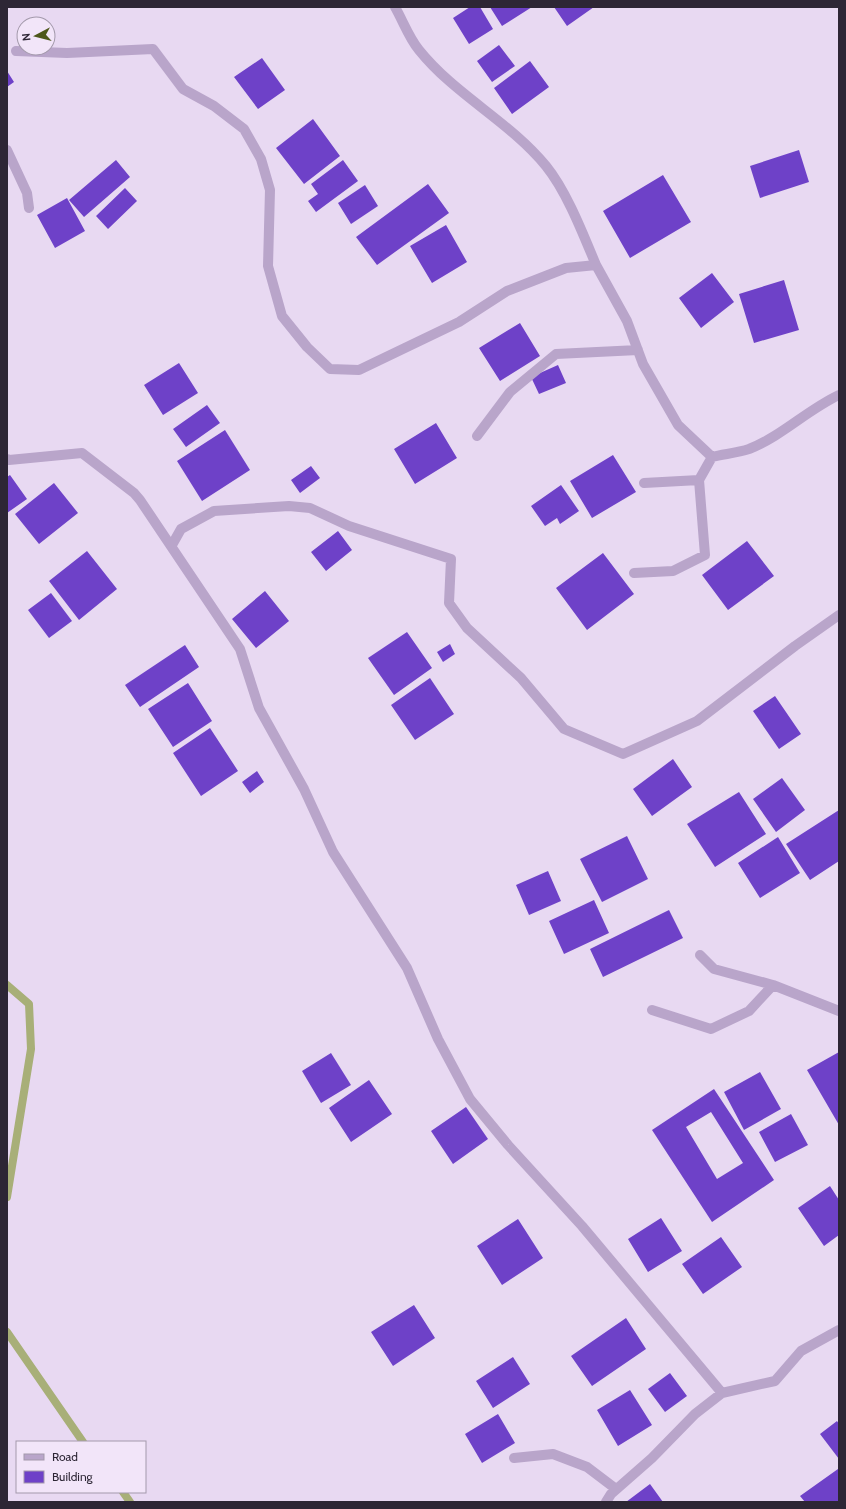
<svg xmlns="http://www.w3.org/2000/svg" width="846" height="1509" font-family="Cabin,sans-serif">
<rect width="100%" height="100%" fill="#e8d9f2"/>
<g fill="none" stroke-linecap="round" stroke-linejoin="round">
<path stroke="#a8af78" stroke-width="8" d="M7 985 29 1004 31 1049 7 1197
M7 1332 83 1442
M123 1492 130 1502"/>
</g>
<path fill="#6e41c8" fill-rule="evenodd" d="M470 7H480L493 29 469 44 453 18Z
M490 7H532L502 26Z
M554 7H594L567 26Z
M499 45 515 66 492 82 477 61Z
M262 58 285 90 258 109 234 77Z
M530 61 549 87 512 114 494 88Z
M7 71 14 82 7 87Z
M313 119 340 156 304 184 276 148Z
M799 150 809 182 760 198 750 166Z
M116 160 130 177 84 217 69 200Z
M343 160 358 181 316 212 308 201 318 194 311 184Z
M663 175 691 222 630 258 603 211Z
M428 184 449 213 377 265 356 237Z
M365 185 378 206 351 224 338 203Z
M125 188 137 201 108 229 96 216Z
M67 198 85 231 55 248 37 215Z
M446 225 467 262 432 283 410 246Z
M712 273 734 302 701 328 679 298Z
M784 280 799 330 754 343 739 294Z
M520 323 540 356 500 381 479 348Z
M179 363 198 393 163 415 144 385Z
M558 365 566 383 539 394 531 377Z
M207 405 220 423 186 447 173 429Z
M436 423 457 458 415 484 394 449Z
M225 430 250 470 202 501 177 461Z
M613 455 636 492 592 518 570 481Z
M311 466 320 478 300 493 291 480Z
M10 475 27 499 7 513V477Z
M54 483 78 513 39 544 15 514Z
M561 485 579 511 560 524 557 518 545 526 531 506Z
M338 531 352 550 326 571 311 552Z
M747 541 774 576 728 610 702 575Z
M87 551 117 589 79 620 49 581Z
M603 553 634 594 587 630 556 588Z
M265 591 289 621 256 648 232 619Z
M51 593 72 621 49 638 28 610Z
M407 632 432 668 394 695 368 658Z
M450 644 455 654 443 662 437 652Z
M185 645 199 667 140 707 125 685Z
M430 678 454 714 415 740 391 705Z
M188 683 212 721 173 747 148 709Z
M775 696 801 734 779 749 753 711Z
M210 728 238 771 201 796 173 753Z
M673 759 692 787 652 816 633 789Z
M257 771 264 782 250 793 242 782Z
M782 778 805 810 776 832 753 799Z
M739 792 766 834 715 867 687 824Z
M839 810V861L810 880 786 844Z
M627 836 648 879 602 902 580 859Z
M778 837 800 873 760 898 738 863Z
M548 871 561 901 529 915 516 885Z
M594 900 609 933 564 954 549 921Z
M669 910 683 938 603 977 590 949Z
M839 1052V1125L807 1070Z
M331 1053 351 1085 321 1103 302 1071Z
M760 1072 781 1109 744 1130 724 1092Z
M369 1080 392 1114 351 1142 329 1108Z
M714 1089 774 1180 712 1222 652 1130ZM711 1112 743 1163 717 1179 686 1127Z
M466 1107 488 1139 453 1164 431 1131Z
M791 1114 808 1145 775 1162 759 1132Z
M830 1186 839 1200V1235L824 1246 798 1208Z
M661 1218 682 1251 648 1272 628 1239Z
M518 1219 543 1258 502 1285 477 1246Z
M721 1237 742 1267 703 1294 682 1264Z
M414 1305 435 1338 393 1366 371 1332Z
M626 1318 646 1349 592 1386 571 1356Z
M513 1357 530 1384 493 1408 476 1381Z
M670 1373 687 1396 665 1412 648 1389Z
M630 1390 652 1425 618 1446 597 1410Z
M498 1414 515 1443 482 1463 465 1434Z
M837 1421 839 1424V1459L820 1434Z
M838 1469 839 1502H805L800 1496Z
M650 1484 663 1502H626Z"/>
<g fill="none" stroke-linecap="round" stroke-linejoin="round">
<path stroke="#b9a5ca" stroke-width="10" d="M395 7C403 21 409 38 419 50 455 95 509 121 546 166 567 192 583 234 596 265
M16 51 67 53 153 49 183 89 214 106 244 129 261 159 270 190 268 266 282 316 307 347 330 369 359 370 459 322 507 291 566 268 596 265 627 321 643 364 678 425 712 457C724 454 737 453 749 449 782 436 807 410 839 395
M7 150 27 193 29 208
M477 436 510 392 556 354 638 350
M7 459 9 460 82 453 134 493 140 500 240 649 259 708 304 789 333 852 407 968 438 1039 470 1099 508 1145 582 1226 722 1393
M644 483 699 480
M172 545 181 529 214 511 289 506 310 508 349 526 451 559 449 603 467 628 521 678 564 729 623 754 697 721 795 646 839 615
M634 573 673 571 705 555 699 480 712 457
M700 955 714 969 773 985 839 1011
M652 1010 711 1029 749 1011 773 985
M514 1458 553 1454 587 1467 616 1489
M606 1502 611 1494 652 1458 695 1414 722 1393 775 1381 801 1351 839 1330"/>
</g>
<rect width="846" height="1509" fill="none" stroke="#2d2635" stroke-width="16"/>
<rect x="16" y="1441" width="130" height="52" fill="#f2e5f9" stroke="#a399ab"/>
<rect x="24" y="1454" width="20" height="6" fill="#b9a5ca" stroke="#a399ab"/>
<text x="52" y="1461" font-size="12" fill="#2d2635">Road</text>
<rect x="24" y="1471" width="20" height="12" fill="#6e41c8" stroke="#a399ab"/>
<text x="52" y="1481" font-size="12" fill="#2d2635">Building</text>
<g transform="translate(36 36) rotate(263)"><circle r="19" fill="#f2e5f9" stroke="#a399ab"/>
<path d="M0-3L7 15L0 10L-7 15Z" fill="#4e571c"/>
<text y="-6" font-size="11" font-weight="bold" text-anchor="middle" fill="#2d2635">N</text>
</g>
</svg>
